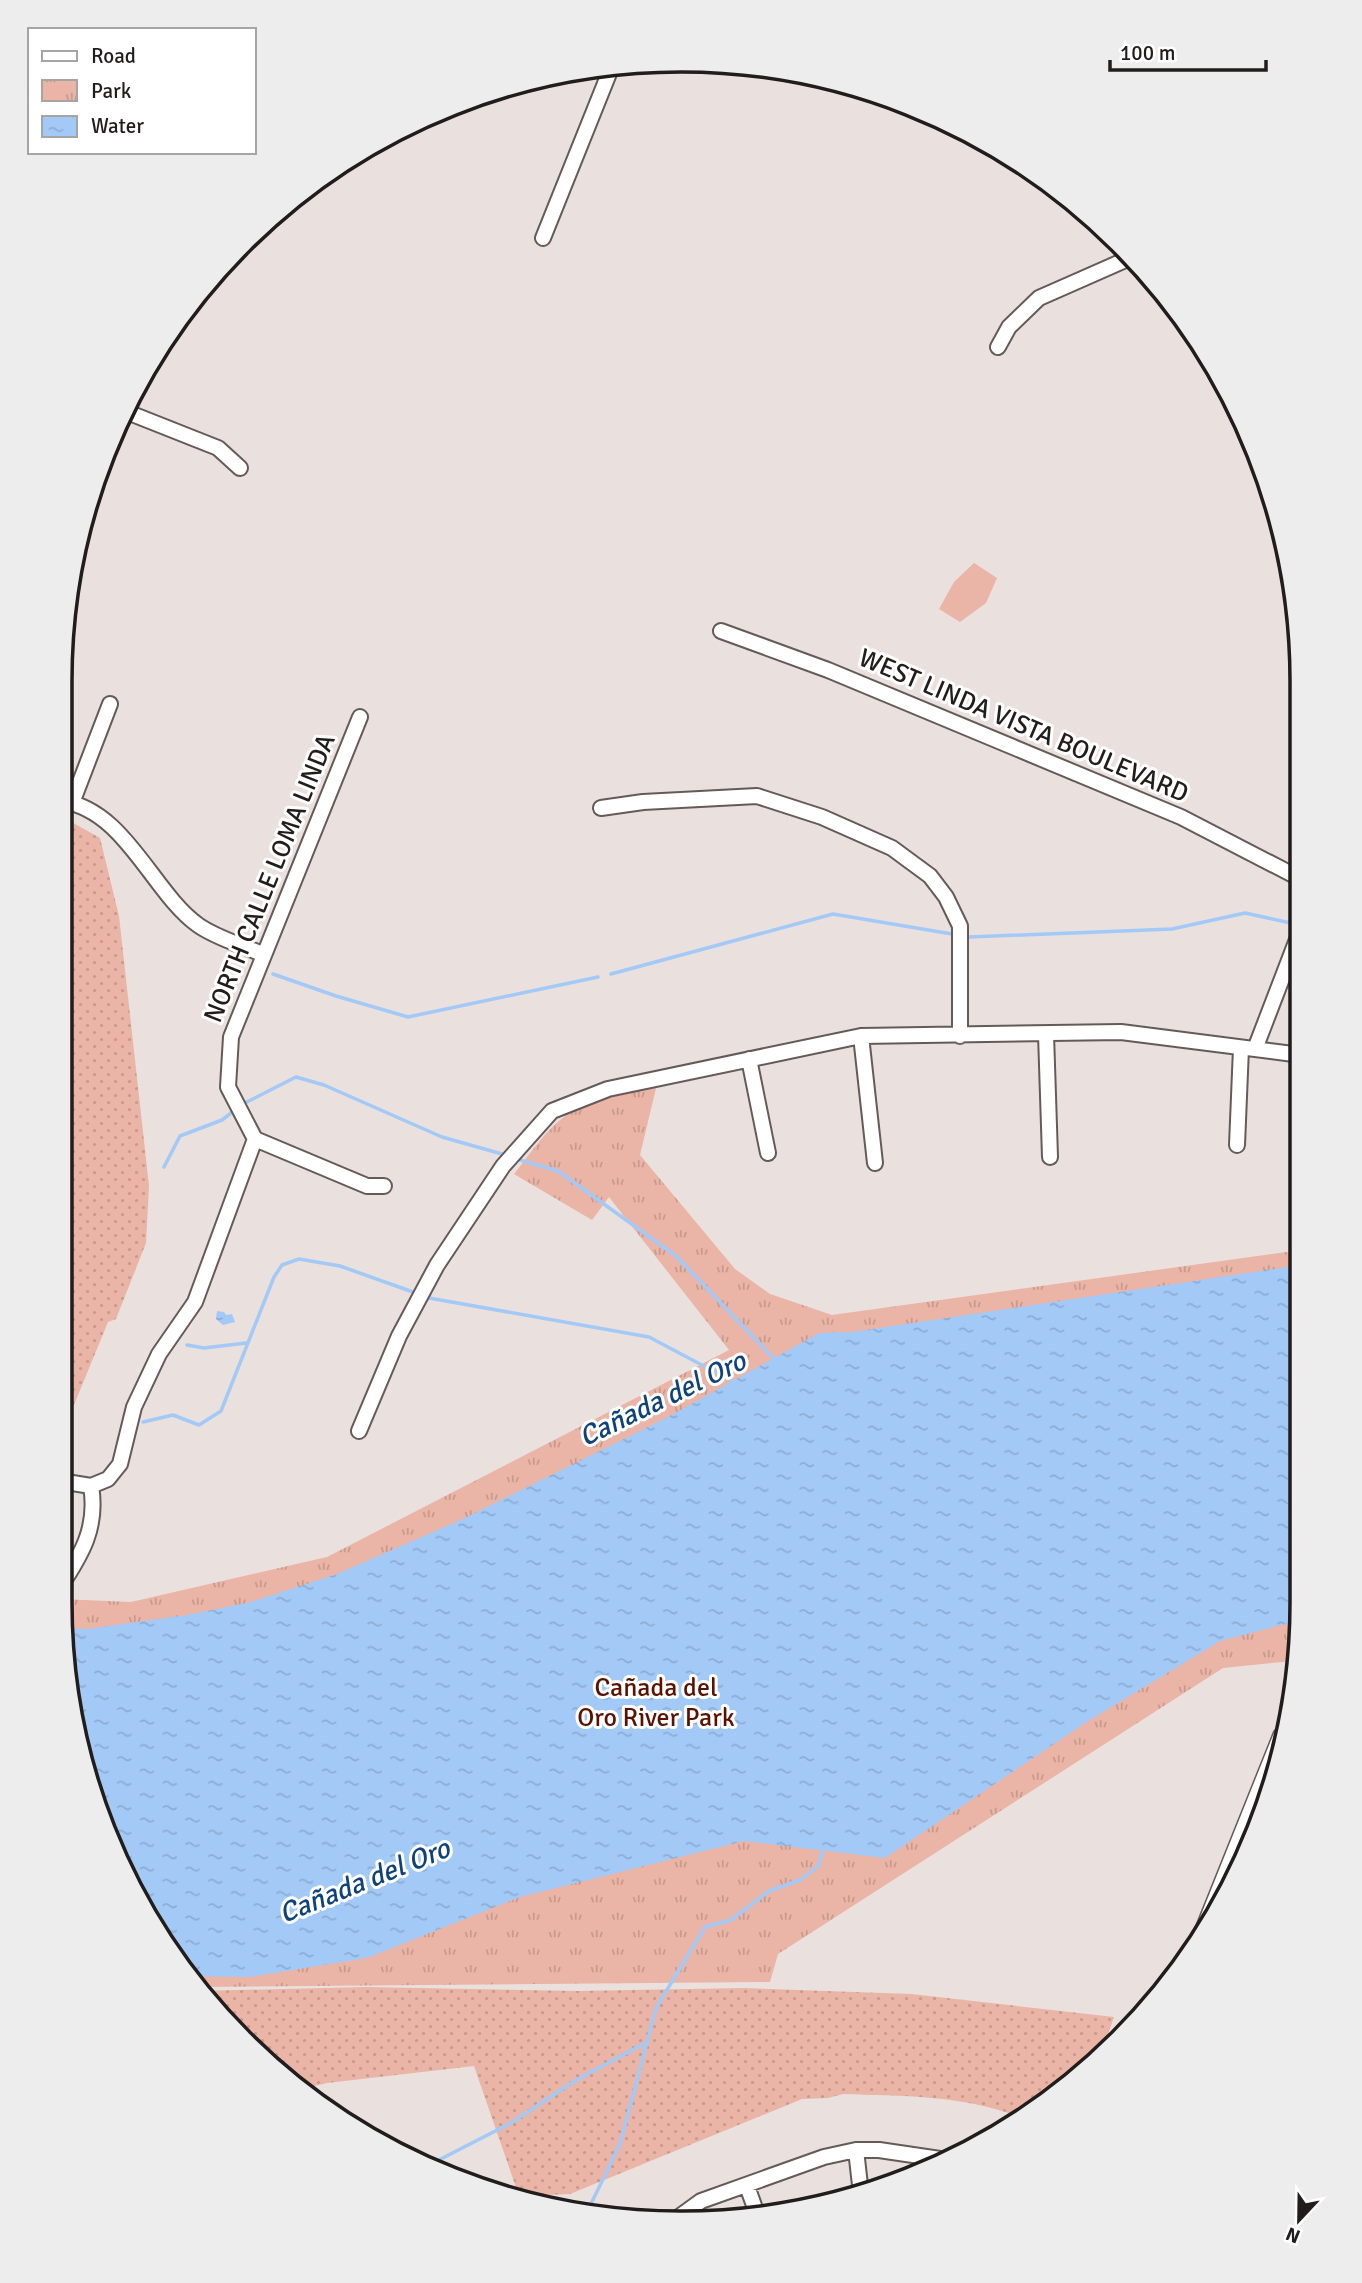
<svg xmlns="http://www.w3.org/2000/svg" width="1362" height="2283" font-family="Signika,sans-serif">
<defs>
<pattern id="grass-dots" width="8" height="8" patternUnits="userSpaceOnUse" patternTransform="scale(1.75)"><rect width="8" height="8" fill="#eab4a6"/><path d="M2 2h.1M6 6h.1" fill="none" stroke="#c89a8e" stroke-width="1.8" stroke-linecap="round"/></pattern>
<pattern id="park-tufts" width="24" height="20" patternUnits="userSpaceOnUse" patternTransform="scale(1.75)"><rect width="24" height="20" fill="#eab4a6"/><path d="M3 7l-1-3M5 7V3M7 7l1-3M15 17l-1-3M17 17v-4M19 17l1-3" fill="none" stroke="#c89a8e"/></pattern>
<pattern id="water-ripples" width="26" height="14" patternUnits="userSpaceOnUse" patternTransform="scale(1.75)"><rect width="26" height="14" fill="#a3c9f7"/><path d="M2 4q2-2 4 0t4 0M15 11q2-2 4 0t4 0" fill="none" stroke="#8cacd3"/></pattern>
</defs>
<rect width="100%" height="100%" fill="#eae0de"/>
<path fill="url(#grass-dots)" d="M61 818 68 820 100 838 119 916 149 1186 146 1243 116 1319 108 1322 60 1439Z
M365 1987 577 1991 744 1988 911 1994 1114 2017 1103 2049 1059 2095 1019 2117C964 2095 901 2096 843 2094L828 2098 802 2099 570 2194 519 2196 474 2066 327 2083 298 2090 198 1991Z"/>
<path fill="url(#park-tufts)" d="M657 1084 640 1155 735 1269 770 1294 832 1315 1301 1250V1635L1291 1661 1223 1668 778 1954 770 1982 194 1987 188 1980 92 1801 60 1599 131 1602 327 1557 729 1350 609 1197 592 1220 514 1174C530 1154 544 1132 565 1116 586 1099 630 1090 657 1084Z"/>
<path fill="#eab4a6" d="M974 563 997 578 986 603 960 622 939 609 954 582Z
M600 1142 616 1150 609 1165 593 1157Z"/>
<path fill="url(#water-ripples)" d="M1301 1265V1620L1220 1641 1085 1723 885 1858 744 1841 520 1897 367 1958 250 1977 186 1976 92 1801 64 1628 87 1629 187 1615 251 1602 337 1574 465 1518 668 1417 819 1333 852 1332Z
M217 1311 224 1312 226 1315 232 1314 235 1322 223 1325 216 1319Z"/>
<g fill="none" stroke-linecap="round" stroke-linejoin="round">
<path stroke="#a3c9f7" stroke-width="3.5" d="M969 937 1172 929 1245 913 1300 925
M273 974 336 996 408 1017 598 977
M611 974 833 914 952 934
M241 1105 296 1077 324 1085 442 1137 502 1154
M520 1160 558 1171 676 1256 776 1361
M164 1167 180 1136 222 1120 235 1110
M429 1298 649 1337 734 1382
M187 1345 204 1348 246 1343
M143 1422 173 1415 199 1425 221 1411 274 1277 282 1265 299 1259 340 1266 413 1292
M431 2164 511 2123 573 2082 645 2043
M589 2208 620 2144 656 2008 705 1927 731 1920 769 1891 800 1880 819 1865 823 1848"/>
<g stroke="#645b59" stroke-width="18">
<path id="minor" d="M543 238 612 66
M998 347 1009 327 1039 298 1132 257
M127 412 218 448 240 468
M721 631 828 670 1181 817 1301 879
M61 801C125 809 152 892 198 925 216 938 242 945 262 954
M72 803 110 704
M601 808 643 802 757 796 822 817 892 848 930 876 946 897 960 926V1036
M1046 1034 1050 1157
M861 1036 875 1163
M1255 1049 1301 929
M749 1059 768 1153
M255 1139 367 1186H384
M1237 1145 1241 1048
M359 1431 399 1336 437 1265 503 1166 552 1111 608 1089 861 1036 1121 1032 1301 1055
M60 1481 91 1486 108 1479 120 1464 134 1407 159 1354 195 1302 255 1139 228 1087 231 1037 360 717
M60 1587C82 1554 98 1527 91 1486
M856 2150 861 2194
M747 2186 756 2211
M672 2222 701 2201 824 2157 856 2150H879L940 2159"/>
</g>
<g stroke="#645b59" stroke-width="21">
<path id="major" d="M1197 1949 1282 1737"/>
</g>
<use href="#minor" stroke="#fff" stroke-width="14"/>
<use href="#major" stroke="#fff" stroke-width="18"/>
</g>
<g text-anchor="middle" stroke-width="6" stroke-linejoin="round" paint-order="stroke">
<g font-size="26" fill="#211d1c" stroke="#fff">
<text transform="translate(1024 725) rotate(23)" y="9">WEST LINDA VISTA BOULEVARD</text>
<text transform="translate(269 878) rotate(-68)" y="9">NORTH CALLE LOMA LINDA</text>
</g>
<g font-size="26" fill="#591200" stroke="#fff">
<text x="656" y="1696">Cañada del<tspan x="656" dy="30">Oro River Park</tspan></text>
</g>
<g font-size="28" font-style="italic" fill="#0e4278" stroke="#fff">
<text transform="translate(662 1398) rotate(-26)" y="10">Cañada del Oro</text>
<text transform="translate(364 1880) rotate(-22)" y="10">Cañada del Oro</text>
</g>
</g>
<path d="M0 0H1362V2283H0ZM681 72H681A609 609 0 0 1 1290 681V1602A609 609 0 0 1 681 2211H681A609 609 0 0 1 72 1602V681A609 609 0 0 1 681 72Z" fill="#ededed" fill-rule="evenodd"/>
<path fill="none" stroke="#211d1c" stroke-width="3.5" d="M681 72H681A609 609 0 0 1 1290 681V1602A609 609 0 0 1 681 2211H681A609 609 0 0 1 72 1602V681A609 609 0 0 1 681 72Z"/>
<rect x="28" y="28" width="228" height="126" fill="#ffffff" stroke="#a6a5a4" stroke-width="2"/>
<rect x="42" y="51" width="35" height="10" fill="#ffffff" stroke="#a6a5a4" stroke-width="2"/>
<text x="91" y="63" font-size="21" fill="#211d1c">Road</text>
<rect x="42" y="80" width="35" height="21" fill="url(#park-tufts)" stroke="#a6a5a4" stroke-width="2"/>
<text x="91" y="98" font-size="21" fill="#211d1c">Park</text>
<rect x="42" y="116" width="35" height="21" fill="url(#water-ripples)" stroke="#a6a5a4" stroke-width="2"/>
<text x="91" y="133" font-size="21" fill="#211d1c">Water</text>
<g transform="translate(1299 2220) rotate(202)" stroke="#ffffff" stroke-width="5" paint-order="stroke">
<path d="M0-5L12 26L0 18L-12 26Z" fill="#211d1c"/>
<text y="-10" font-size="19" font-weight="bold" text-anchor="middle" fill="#211d1c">N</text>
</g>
<path d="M1110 60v10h156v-10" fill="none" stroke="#211d1c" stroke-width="3.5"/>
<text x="1120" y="60" font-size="21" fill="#211d1c" stroke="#ffffff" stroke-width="5" paint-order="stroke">100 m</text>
</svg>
